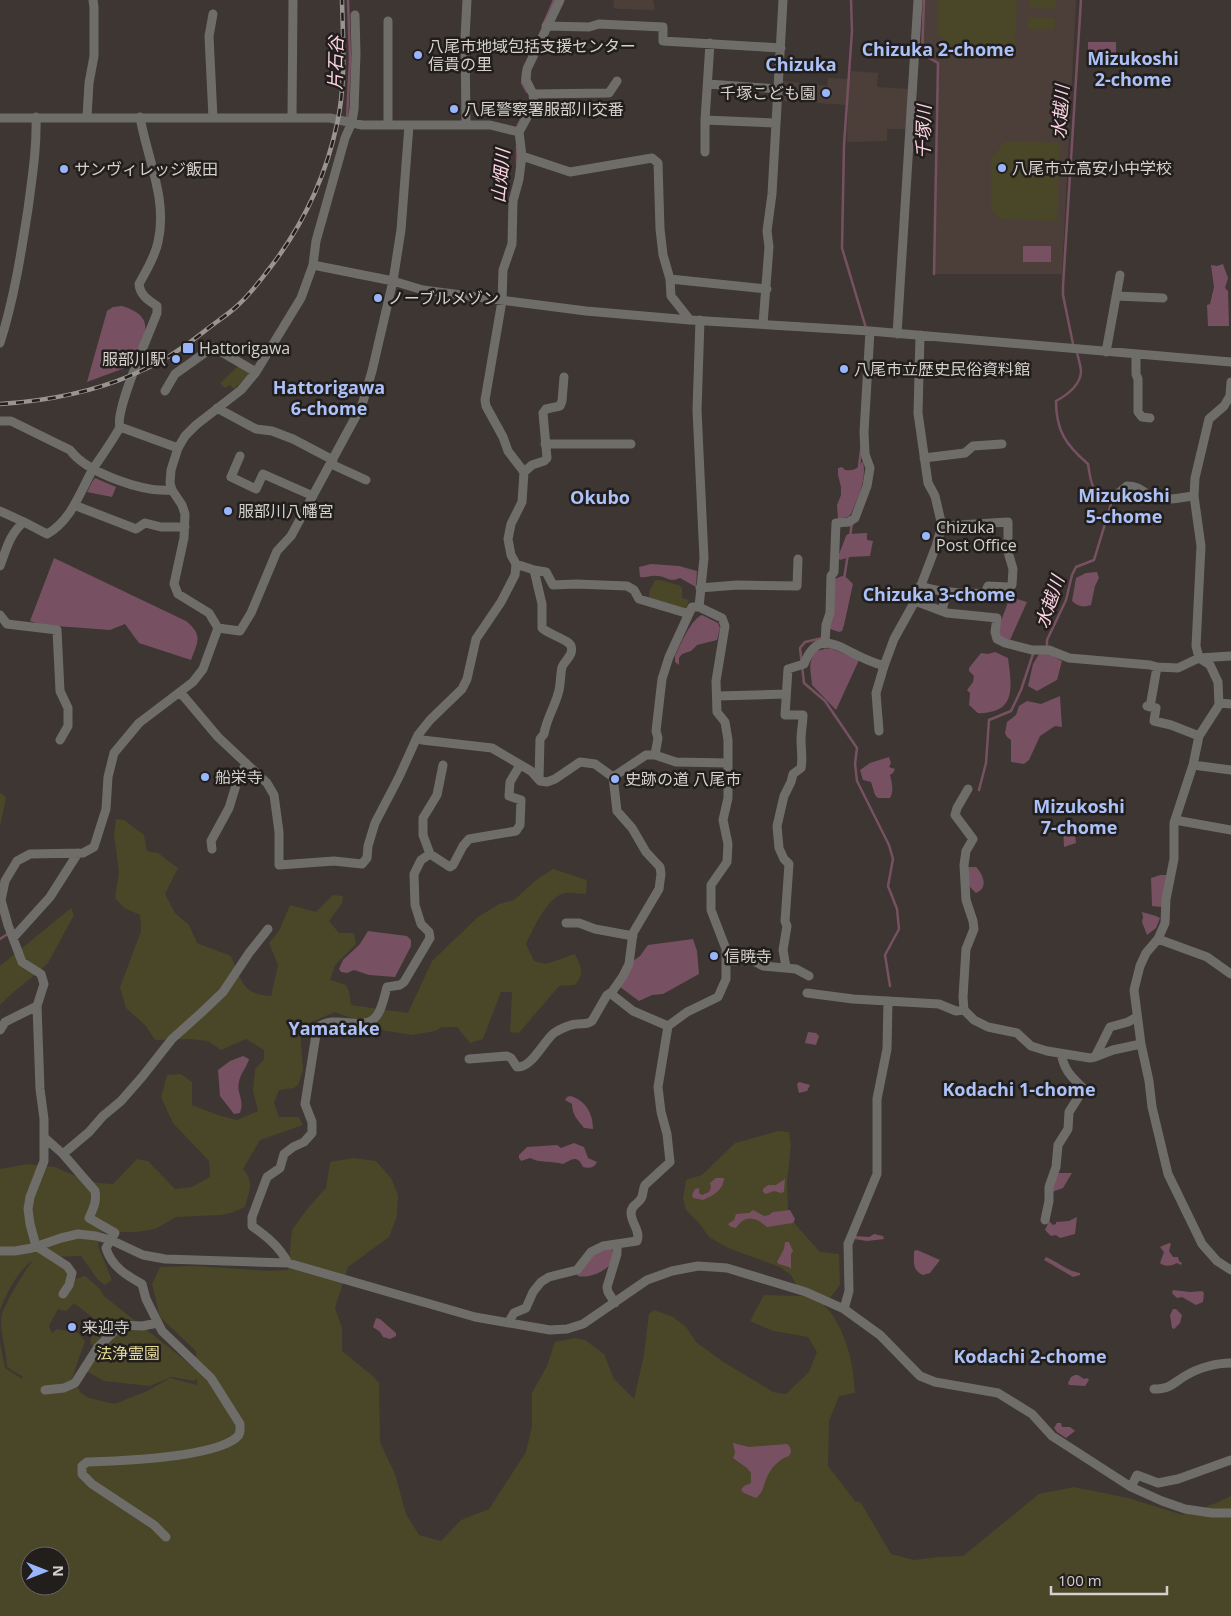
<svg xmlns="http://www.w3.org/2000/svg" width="1231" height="1616" font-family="'Open Sans','Noto Sans JP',sans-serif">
<rect width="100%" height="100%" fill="#3d3633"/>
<path fill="#4c3f39" d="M614 0H653L655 10 618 9 613 7Z
M925 0H1076L1062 274H934L938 63 922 54Z
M851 71 878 73 877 87 909 89 907 129H887V141L847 142 848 105 782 101V81L827 86 828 78 850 79Z"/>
<path fill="#4a4628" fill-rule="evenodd" d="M938 0H1017L1015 48 951 45 937 34Z
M1029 0H1056V9L1029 8Z
M1028 17 1055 18 1054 30 1028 29Z
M1005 141 1060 143 1057 221 1001 219 991 210V158Z
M238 366 247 370 249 374 234 389 230 385 225 388 220 383Z
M655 580C663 579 671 584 679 585L682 588V598L689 600 685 611 649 601V592Z
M0 793 6 797 0 827Z
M116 819 124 820 144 835 147 851 158 853 178 868 165 894 175 913 189 925 197 943 231 956C241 979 242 995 271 996L278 965 269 943 279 931 290 905 316 912 333 895 343 896 342 903 329 921 339 933H354L356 944 335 965 330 980 346 985 349 991 351 1005 408 1013 432 961 478 917 499 904 514 900 535 881 553 869 587 880 586 894C580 894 572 892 566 893 548 895 533 929 526 944L534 961 546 964 575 954C581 966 585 974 575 985L559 986 519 1033 510 1032 512 992H501L483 1039 470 1043 457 1027H442L435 1031 412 1035 381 1030 335 1012 300 1027 303 1070 298 1085 294 1088 279 1090 274 1103 279 1117H299L303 1125 260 1140 243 1169C255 1183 249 1191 245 1207L231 1213 221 1215 176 1217 155 1229 137 1232H101L98 1246 112 1280 105 1285 98 1280 81 1256 49 1257 65 1267 75 1279 85 1276 99 1288 104 1296 196 1369V1351L160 1317 152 1284 160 1267 193 1266 270 1271 288 1270 292 1230 307 1209 326 1188 330 1162 353 1158 376 1161 391 1178 398 1195 397 1216 389 1237 348 1267 335 1308 342 1328V1351L374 1377 379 1383 380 1442 395 1474 406 1514 419 1535 441 1541 461 1520 489 1509 526 1452 532 1426V1393L547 1366 555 1342 575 1338 585 1340 604 1354 614 1379 634 1399 644 1355 649 1314 654 1310 673 1317 686 1327 696 1342 722 1361 773 1392 786 1394 809 1372 817 1352 808 1337 773 1331 750 1321 764 1295 802 1296 791 1275 780 1267 728 1248 709 1237 699 1223 686 1210 683 1198 686 1180 702 1175 735 1143 778 1131 789 1132 791 1145 787 1183 788 1210 796 1225 820 1252 839 1254 840 1285 824 1306C832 1312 835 1319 840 1328 851 1353 853 1367 855 1393L839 1396 829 1421 828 1466 855 1501 861 1503 891 1554 914 1560 939 1557 963 1556 1039 1494 1074 1487 1128 1498 1183 1515 1216 1503 1231 1496V1616H0V1342L5 1368 22 1379 23 1377 7 1367C7 1352 1 1337 1 1321 0 1309 25 1271 33 1260 18 1271 7 1292 0 1310V1169L28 1164 55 1167 73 1175 98 1183 113 1184 137 1159 148 1161 175 1189 192 1187 210 1177 209 1161 173 1123 161 1097 167 1075 181 1074 192 1082V1105L218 1115 237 1120 258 1111 253 1091 255 1069 264 1059V1050L246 1039 221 1050 208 1041 190 1039 155 1040 146 1026 126 1008 120 987 141 931 140 915 124 908 115 898 119 872 114 834ZM74 1303 102 1325 97 1335 92 1334 90 1343 98 1351 86 1371 104 1381 150 1386 171 1377 194 1381 197 1379V1385L170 1378 147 1391 115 1404 89 1398 81 1393 72 1378 85 1341 78 1333 57 1329 52 1333 49 1326 58 1309 66 1311ZM30 1556H60V1586H30Z
M71 908 74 915 48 963 31 978 10 995 0 1005V966Z"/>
<path fill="#775162" d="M1088 42H1116V58H1088Z
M1023 246H1051V262H1023Z
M1223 264 1228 278 1225 288 1228 291 1229 326H1208L1207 305 1210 304 1214 287 1211 265 1217 266Z
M122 306C161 318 142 339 130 366L87 382 107 311 113 307Z
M863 461C867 480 858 497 851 514L848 517 838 519 837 505 841 495V487L838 475V468L842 467 845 470C855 471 857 469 863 461Z
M95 478 116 487 112 497 87 492 92 482Z
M867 533V540L873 541 870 556 850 557 840 560 838 557 846 536 848 534Z
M54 558 186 621C203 635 198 641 191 660L139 643 125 624 110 630 43 625 30 621Z
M651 564 679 566 697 571 696 587 680 578C668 583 667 576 657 576 651 575 646 578 640 577L639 567Z
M1097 572 1099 578 1095 586 1091 605C1084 608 1077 606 1072 601L1076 578 1086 573Z
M842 576 847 578 853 584 844 625 842 631 839 632 830 629V624L835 579Z
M1010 597 1027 602 1010 640 1001 638 998 629Z
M702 615 718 623 720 628 717 640 697 645 691 651 682 654 679 658V665L675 662V656C680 645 692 618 702 615Z
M830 648 859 660 836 710 812 685C811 671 807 663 816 651Z
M995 652 1008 658C1010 676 1017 705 994 711 990 712 982 714 978 713 975 711 972 707 969 705L970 693 967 690 973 682 974 676 969 671V668L981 653 988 654Z
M1047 653 1062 661 1057 680 1037 691 1028 686 1033 664 1039 654Z
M1060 696 1062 727 1055 726 1040 736 1029 760 1024 764 1011 762V740L1007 737 1005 733 1007 722 1016 715 1019 706 1027 701 1041 704Z
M889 757 891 763 889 767 895 769 893 773 890 775C892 783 894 791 890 798H878L875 795 871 782 863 780 860 770 870 763Z
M1074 825 1076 843 1064 847 1063 826Z
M969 867H976C983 874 989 888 976 893L968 885 967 869Z
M1160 875H1166L1167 878 1162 907 1152 906 1151 878Z
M1142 912 1156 916 1160 918 1156 928 1147 935 1142 922 1143 917Z
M368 931 407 936 411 940V946L395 977 369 975 354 970 347 973 341 972 339 969 343 960 360 944Z
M693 939 697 951 699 974 663 994 652 995 639 1001 620 987 633 961 640 956 648 945Z
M808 1032 816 1033 819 1036 816 1045 805 1043Z
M243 1056 249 1059C247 1067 240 1074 239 1082 236 1093 245 1099 240 1113L234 1114 220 1096 218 1070 230 1061Z
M799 1082 810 1085 807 1091 799 1093 797 1084Z
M570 1096C586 1100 593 1114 593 1129L584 1128C578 1120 572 1115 572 1104L565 1100 567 1097Z
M574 1143 584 1147 588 1158 597 1162C594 1169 588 1168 583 1167 577 1155 573 1159 563 1164 552 1161 539 1163 530 1158L521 1161 519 1158V1155L527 1147 557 1145 561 1148Z
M1058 1173H1072L1063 1188 1052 1192 1055 1176Z
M716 1178H724C724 1189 713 1196 703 1200L693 1198 692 1195 695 1189 699 1188V1193L702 1195 709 1192 711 1187 710 1183Z
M785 1179 784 1192 781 1193 774 1191 766 1194 763 1192V1189L768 1185H776Z
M753 1210 764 1216 769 1215 773 1212 790 1210 795 1219 793 1223C784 1224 776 1226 767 1227 756 1217 745 1214 736 1228L731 1227 728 1224 734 1220 736 1214 749 1213Z
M1077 1217 1075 1234 1060 1238 1056 1235 1051 1236 1045 1230 1049 1221 1053 1225 1056 1224V1222L1069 1221Z
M874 1234 883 1236 884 1239 867 1241 854 1239 855 1236 869 1237Z
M785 1242H789L793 1251 791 1254V1269L789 1267 779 1264 777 1262 784 1249Z
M1169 1243 1171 1244 1169 1251 1173 1257H1178L1179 1261 1182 1263 1181 1265 1177 1263C1172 1266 1164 1267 1160 1263L1164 1252 1160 1247Z
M610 1247C624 1264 592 1280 578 1276L576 1273 587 1259 601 1250 603 1251Z
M917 1250 940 1260 930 1273 923 1275C912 1270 914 1262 914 1251Z
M1046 1257C1058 1262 1067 1271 1080 1273V1275L1073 1277 1044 1260Z
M1173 1290 1190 1292 1202 1291 1204 1293 1203 1302 1196 1305 1182 1297 1177 1298 1172 1293Z
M1173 1309H1176L1182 1315 1180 1323 1174 1329 1172 1328 1170 1315Z
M376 1318 380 1319 396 1333V1336L390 1339 383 1337 380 1332 373 1327Z
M1075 1375H1078L1084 1379 1087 1378 1089 1380 1085 1386 1069 1385 1068 1383 1071 1377Z
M1057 1423H1061L1062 1427H1070L1075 1431 1066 1438 1057 1432 1054 1428Z
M733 1443 749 1447 787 1444 790 1447 791 1452 789 1456C780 1458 770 1469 767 1477 763 1486 764 1492 756 1498L744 1493 741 1490 744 1486 751 1483V1473L747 1468 733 1458 735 1453Z"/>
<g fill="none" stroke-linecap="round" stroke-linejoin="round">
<path stroke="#775162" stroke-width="2.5" d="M851 0 852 31 844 145 842 248 866 328
M924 0 922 54 938 63 934 274
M544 23 554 0
M523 72 522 83 527 92
M347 119 350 59 348 0
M517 130V127L523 115
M517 146V165
M1073 344 1063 295V286L1081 0
M859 467 861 450
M850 537 852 522
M844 579 848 554
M823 638 805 642 800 648 804 683 825 701 857 748 855 764 857 781 889 845 893 859 888 886 897 909 899 929 885 955 890 986
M1047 647V640L1066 600 1072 575 1076 567 1094 560 1112 501C1090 489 1092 488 1088 464 1066 445 1056 431 1056 401 1067 395 1080 385 1081 372 1081 366 1078 358 1077 352
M979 790 986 763 989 720 1011 711 1021 690 1033 654 1035 653
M0 939 9 933"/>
<path stroke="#6f6d6a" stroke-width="9" d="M388 21V124
M546 26 589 27 599 24 663 27V41L781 48
M708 84 778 89
M533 94 609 93 617 81
M87 117 89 83 94 56V7L93 0
M292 117 293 0
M0 118H330L362 125H490L519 132
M213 118 209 36 213 14
M705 120 775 123
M466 125 465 38 467 0
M705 152V120L710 43
M522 156 570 172 652 158 658 163 660 229 663 255 670 279 671 296 690 320
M313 265 393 281 423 290 586 311 690 320 870 331 1231 362
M670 279 767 289
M1116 296 1163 298
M763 324 769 247 767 231 772 194 783 0
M897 334 918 0
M0 343C14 299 21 254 28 209 32 178 37 148 36 117
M1106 352 1120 275
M1136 354V374L1138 379V412L1142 417 1150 418
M1231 382 1230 396 1224 406 1209 419 1195 478 1194 496 1201 546 1196 646 1199 658 1210 665 1218 682 1219 705 1199 736 1193 765 1174 823V859L1166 899 1165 923 1158 939 1146 953 1140 966 1134 990 1141 1044 1149 1081 1152 1107 1168 1174 1202 1244 1217 1261 1231 1270
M165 391 175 374 213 347 256 372
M217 408 256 429 272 431 293 439 333 460
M0 421H11L70 450C87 473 144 493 172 490
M120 427 178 448
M545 444H631
M240 456 231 477 256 489 263 474 313 496
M924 458 965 453 973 446 1002 444
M331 464 366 480
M524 472 532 465 544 461 547 458 543 413 546 409 560 406 562 401 564 377
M1113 498 1127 486C1140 486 1142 492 1153 497 1165 502 1181 497 1194 496
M74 505 136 529 145 523 161 527H185
M0 511 24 522
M516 564 534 570 546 572 553 585 576 584 627 586 634 590 639 599 689 614
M0 566C6 550 10 533 24 522L47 534C71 521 80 492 93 469 102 455 112 442 120 427 114 411 150 332 157 313V306C148 300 140 295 139 284 146 271 155 257 158 242 168 200 147 158 140 117
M534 570 542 604V628C548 634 569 640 571 646 574 655 565 660 562 667 560 676 561 685 558 694 554 708 546 720 544 734L540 739 539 779
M920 586C942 593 963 594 985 593L988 586 1009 587 1012 585 1013 569 1008 552V522L942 526
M700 588 737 585 797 586 798 559
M915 601 947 613 997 618 995 632 997 639 1005 643 1032 650H1049L1069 658 1150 665 1157 667 1178 668 1199 658 1231 656
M699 607 704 558 697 410 700 320
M942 611 946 593
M0 615 7 624 57 630 60 691 68 708V726L60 740
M218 628 240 631 251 613 277 551 291 536 362 405 372 371 393 281 401 230 409 125
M825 644 826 625 830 613 831 576 834 572 836 523 849 522 855 518 867 486 870 468 865 454 864 432 870 331
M180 692 218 737 267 783 274 795 279 832V865L334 861 362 864 367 858 368 846 375 823 399 777 418 735 430 720 462 689 467 679 476 639 501 602 515 575 516 564 511 555 508 539 511 524 522 502 524 472 508 451 503 437 486 406 485 400 502 301 503 270 512 244 513 201 519 179 522 156 519 132 534 104 533 94 526 80 527 69 560 0
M717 696 786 694
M1219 703 1231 704
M1147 706 1156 708 1154 721 1171 725 1199 736
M1150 707 1157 667
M879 731 876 693 884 666 894 639 915 601 936 546 942 526 935 496 928 483 918 413 920 335
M418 735 422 740 492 748 531 771 540 781 547 782 555 779 580 762 595 764 613 777 617 811 632 828 646 852 660 867 661 874 659 889 633 933 629 964 623 976 612 992 607 995 592 1021C587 1025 583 1023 577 1024 571 1024 560 1029 554 1033 543 1042 532 1068 517 1067L511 1058 507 1056 469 1059
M1193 765 1231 770
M613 777 646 755H655L676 762 727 763
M968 789 957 808 955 815 973 839 966 851 964 865 966 900 973 921 974 929 966 949 963 997 964 1010 974 1020 988 1027 1017 1033 1031 1046 1047 1051 1090 1058 1095 1057 1110 1027 1128 1022 1137 1017
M1175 820 1231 830
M212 849 211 841 229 808 237 782 246 763
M430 854 423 835V818L437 795 443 765
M566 923H579L595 929 633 936
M13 938 50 897 78 853
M1158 939 1207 957 1231 974
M727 961H737L746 957 763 966 796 969 809 976
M786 967 783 950 787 926 785 921 789 864 784 859 779 848 777 826 784 796 791 782 793 774 801 768C803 758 801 750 801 740 801 731 803 723 803 715H785L788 669 804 664C818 629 837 646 861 657 869 661 876 663 884 666
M610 993 633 1011 668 1026
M807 993 853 999 939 1004 956 1011 964 1010
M0 1030 5 1022 37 1006
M1095 1057 1113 1050 1141 1044
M45 1138 63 1154 95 1191C97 1202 93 1209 89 1218L115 1233 106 1248C111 1266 127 1276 142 1284L146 1299 162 1331 211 1378 240 1424C240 1430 241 1434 236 1438 210 1458 121 1461 87 1462L82 1466V1474L92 1484 154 1525 166 1537
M63 1154 89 1132 103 1116 121 1101 142 1077 172 1039 201 1013 223 992 249 953 268 929
M1045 1220 1049 1201V1187L1056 1167 1058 1145 1068 1129 1069 1112 1081 1093 1082 1087C1070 1075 1065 1071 1061 1054
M0 1251H15L32 1248 61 1238 78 1234 96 1236 111 1240 143 1255 165 1259 288 1263 475 1317 550 1330 567 1329 583 1324 647 1280 672 1271 698 1266 727 1268 806 1292 844 1309 880 1335 920 1376 935 1382 998 1393 1032 1414 1052 1436 1131 1487 1162 1501 1185 1509 1212 1513H1231
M288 1263C279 1246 267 1237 252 1226V1217L267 1177 280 1168 284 1154 293 1147 304 1142 312 1133V1122L305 1104 317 1028C338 1011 368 1038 380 1010 383 1003 385 995 387 987L400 985 404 982 430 938 429 932 421 924 415 905 414 874 421 860 430 854 450 867 453 865 463 846 469 839 516 831 520 825 521 800 509 796 510 782 520 765
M63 1294 69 1285 72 1273 67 1266 36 1246 30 1224 28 1209 30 1197 44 1161V1119L40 1089 37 1006 44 984 41 974 22 962 8 925 1 900 5 881 17 861 30 854 83 853 94 847 106 809 108 777 114 753 139 723 193 682 203 669 218 628 209 613 178 594 174 584 184 538 185 514 182 505 172 490 170 483 171 470 178 448 185 436 196 425 241 390 256 372 301 298 313 265 316 241 345 138 352 122 354 109 356 54 355 15
M615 1303 608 1292 607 1287 617 1254V1245
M844 1309 849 1291 848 1244 877 1174V1099L887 1049 888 1001
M508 1323 514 1313 526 1308 533 1292 541 1282 549 1277 577 1270 591 1252 603 1246 637 1241C641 1231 631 1223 631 1213 631 1206 636 1205 640 1200 644 1196 642 1190 645 1185L670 1162 667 1134 661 1112 658 1087 668 1026 687 1012 718 997 726 979V949L711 910V885L727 862 728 844 723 820 728 798V740L725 722 717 712 716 681 725 626 722 618 699 607H692L669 657 662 679 656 731 658 738 655 755
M1154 1389C1170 1389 1172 1384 1185 1376 1198 1368 1216 1363 1231 1363
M45 1390 64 1388 75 1383 98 1347 121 1325 142 1326 158 1323
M1131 1487 1137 1475 1158 1483 1178 1479 1231 1460"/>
<g stroke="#9a9491" stroke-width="4.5">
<path id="rail" d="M0 404C46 401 90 393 132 375 159 364 184 348 206 330 216 322 227 315 236 307 247 297 257 285 266 273 301 229 325 180 337 124 346 84 343 41 342 0"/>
</g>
<use href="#rail" stroke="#211e1c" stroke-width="2.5" stroke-dasharray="8" stroke-linecap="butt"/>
</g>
<g fill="#98b5fd" stroke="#211e1c" stroke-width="2">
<circle cx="418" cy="55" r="5"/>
<circle cx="826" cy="93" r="5"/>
<circle cx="454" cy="109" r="5"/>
<circle cx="1002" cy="168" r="5"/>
<circle cx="64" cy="169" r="5"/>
<circle cx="378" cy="298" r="5"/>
<rect x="182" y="342" width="12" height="12" rx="2.5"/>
<circle cx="176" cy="359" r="5"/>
<circle cx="844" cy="369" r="5"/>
<circle cx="228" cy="511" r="5"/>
<circle cx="926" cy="536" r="5"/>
<circle cx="205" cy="777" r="5"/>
<circle cx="615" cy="779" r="5"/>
<circle cx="714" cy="956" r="5"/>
<circle cx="72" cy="1327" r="5"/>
</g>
<g text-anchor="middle" stroke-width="5" stroke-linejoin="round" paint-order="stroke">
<g font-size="16" fill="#d5d0ce" stroke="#211e1c" text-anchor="start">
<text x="428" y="52">八尾市地域包括支援センター<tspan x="428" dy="18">信貴の里</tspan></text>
<text x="816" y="99" text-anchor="end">千塚こども園</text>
<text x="464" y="115">八尾警察署服部川交番</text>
<text x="1012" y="174">八尾市立高安小中学校</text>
<text x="74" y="175">サンヴィレッジ飯田</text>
<text x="388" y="304">ノーブルメゾン</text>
<text x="199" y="354">Hattorigawa</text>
<text x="166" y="365" text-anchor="end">服部川駅</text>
<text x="854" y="375">八尾市立歴史民俗資料館</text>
<text x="238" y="517">服部川八幡宮</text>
<text x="936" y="533">Chizuka<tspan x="936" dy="18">Post Office</tspan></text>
<text x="215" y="783">船栄寺</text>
<text x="625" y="785">史跡の道 八尾市</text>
<text x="724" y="962">信暁寺</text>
<text x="82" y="1333">来迎寺</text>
</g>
<g font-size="16" fill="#e5db98" stroke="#211e1c">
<text x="128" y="1359">法浄霊園</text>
</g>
<g font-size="18" font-weight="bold" fill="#abc1f7" stroke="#211e1c">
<text x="938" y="56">Chizuka 2-chome</text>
<text x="1133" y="65">Mizukoshi<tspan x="1133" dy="21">2-chome</tspan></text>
<text x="801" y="71">Chizuka</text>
<text x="329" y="394">Hattorigawa<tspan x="329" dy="21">6-chome</tspan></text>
<text x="1124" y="502">Mizukoshi<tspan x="1124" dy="21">5-chome</tspan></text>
<text x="600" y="504">Okubo</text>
<text x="939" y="601">Chizuka 3-chome</text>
<text x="1079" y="813">Mizukoshi<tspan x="1079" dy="21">7-chome</tspan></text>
<text x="334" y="1035">Yamatake</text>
<text x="1019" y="1096">Kodachi 1-chome</text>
<text x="1030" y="1363">Kodachi 2-chome</text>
</g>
<g font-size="18" font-style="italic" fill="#fcd2e4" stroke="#211e1c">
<text transform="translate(336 63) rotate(-89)" y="6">片石谷</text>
<text transform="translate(1061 112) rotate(-86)" y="6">水越川</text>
<text transform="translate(924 132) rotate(-89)" y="6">千塚川</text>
<text transform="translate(501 176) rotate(-85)" y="6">山畑川</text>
<text transform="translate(1050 602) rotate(-71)" y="6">水越川</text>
</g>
</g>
<g transform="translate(45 1571) rotate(90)"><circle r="24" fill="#211e1c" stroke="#696563"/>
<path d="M0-4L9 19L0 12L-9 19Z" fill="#98b5fd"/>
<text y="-8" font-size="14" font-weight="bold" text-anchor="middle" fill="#d5d0ce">N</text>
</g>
<path d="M1051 1586v8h116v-8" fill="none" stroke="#d5d0ce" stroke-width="2.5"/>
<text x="1058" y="1586" font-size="15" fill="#d5d0ce" stroke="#211e1c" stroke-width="4" paint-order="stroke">100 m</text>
</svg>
